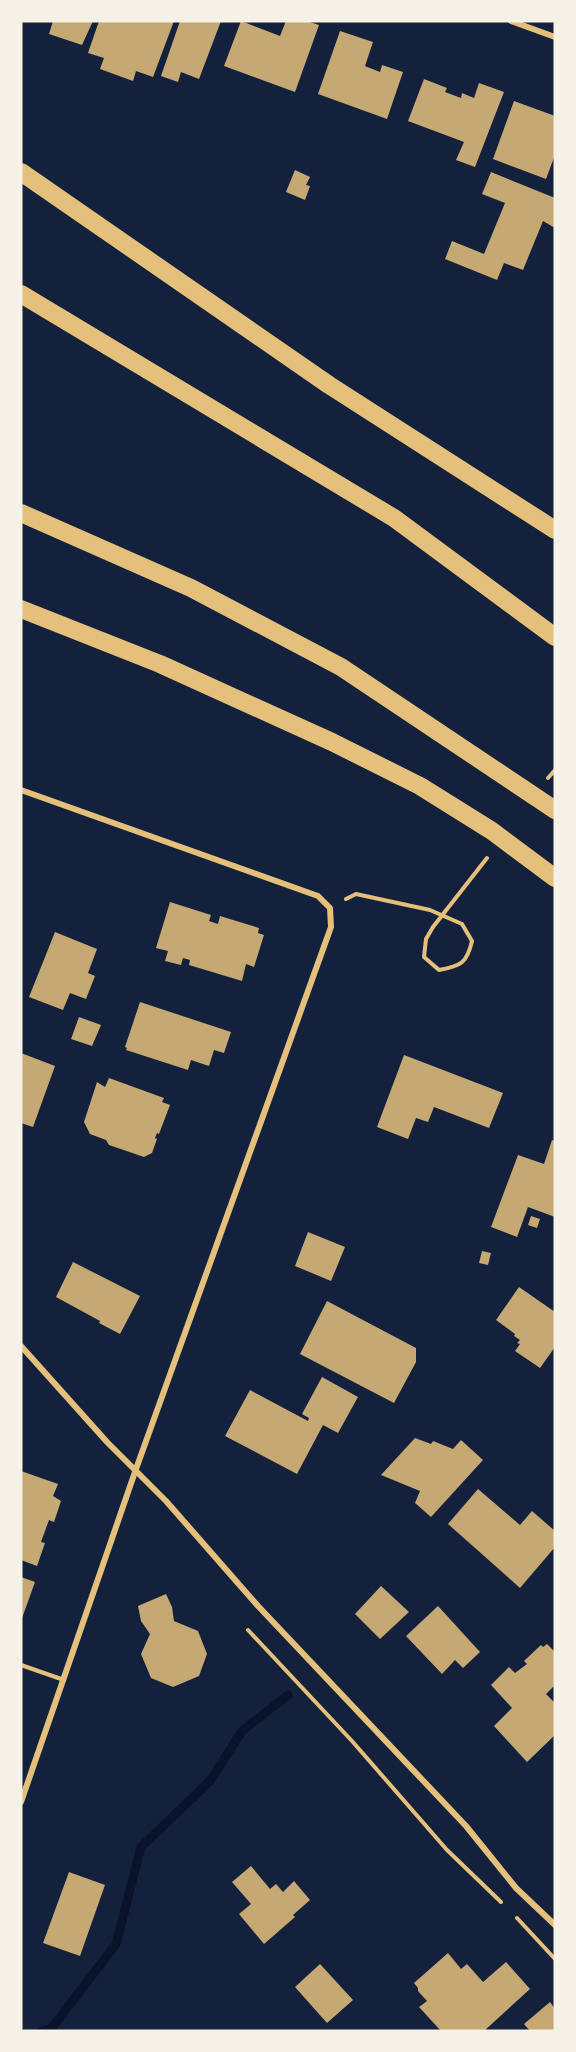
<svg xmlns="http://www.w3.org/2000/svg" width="576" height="2052" font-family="'Fira Sans Condensed',sans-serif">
<rect width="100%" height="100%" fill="#14213d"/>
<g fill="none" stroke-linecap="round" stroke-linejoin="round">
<path stroke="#0b132b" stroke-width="9" d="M42 2031 51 2029 116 1944 141 1847 210 1781 242 1731 288 1695"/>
</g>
<path fill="#c6a872" d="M53 21H93L82 45 49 34Z
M99 21H174L153 77 136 71 133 81 100 69 104 58 88 53Z
M180 21H221L199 79 181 72 178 82 161 76Z
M241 21 280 36 286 21H307L319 25 295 92 224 66Z
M340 31 373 42 365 66 380 72 382 65 403 72 387 119 318 94Z
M424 79 447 88 445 92 461 98 462 93 474 98 479 83 504 92 475 167 456 160 464 142 408 121Z
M514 101 555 116V155L546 179 493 159Z
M295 170 310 177 306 185 310 186 305 200 286 192Z
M491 172 555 198V228L543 221 523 270 504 263 497 280 445 259 452 241 484 254 505 203 482 194Z
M170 902 211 915 209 921 218 924 220 916 259 928 258 933 264 935 254 967 246 964 242 981 189 965 190 960 183 958 181 965 165 961 168 951 156 948Z
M55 932 97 949 88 973 95 976 86 999 70 993 63 1010 29 997Z
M140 1002 231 1032 224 1053 214 1050 209 1066 191 1060 188 1070 126 1050 127 1048 125 1047Z
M79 1017 101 1025 92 1046 71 1039Z
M21 1053 55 1066 33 1127 21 1123Z
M404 1055 503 1093 489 1128 434 1107 428 1122 416 1118 408 1139 377 1127Z
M109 1078 164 1098 162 1102 170 1105 159 1134 157 1133 155 1138 157 1139 152 1153 144 1157 109 1145 106 1140 90 1134 84 1122 97 1082 105 1087Z
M552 1140 555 1141V1217L528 1207 517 1237 491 1227 518 1155 544 1164Z
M531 1216 540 1219 537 1228 528 1225Z
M308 1232 345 1247 331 1281 295 1266Z
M482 1251 491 1253 488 1265 479 1263Z
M73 1262 140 1296 120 1334 99 1323 100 1321 56 1297Z
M519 1287 555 1312V1347L540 1368 515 1351 520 1344 517 1343 520 1340 514 1336 515 1334 496 1320Z
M327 1301 416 1348V1362L394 1403 300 1354Z
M322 1377 358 1397 338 1433 323 1425 297 1474 225 1436 250 1390 308 1421 309 1418 302 1414Z
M415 1438 431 1444 433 1441 453 1449 461 1440 483 1460 431 1517 415 1503 420 1491 381 1475Z
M21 1471 58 1484 53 1496 61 1501 54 1522 49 1520 41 1542 45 1543 37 1566 21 1560Z
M478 1489 520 1525 532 1511 555 1531V1547L520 1588 448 1524Z
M21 1577 35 1582 21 1621Z
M381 1586 409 1612 380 1639 355 1614Z
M166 1594 172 1607 174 1621 198 1631 207 1654 199 1676 173 1687 151 1678 141 1654 150 1634 141 1621 138 1606Z
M438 1606 480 1652 463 1668 455 1660 442 1674 406 1636Z
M547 1644 555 1652V1685L546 1694 555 1703V1735L527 1762 494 1726 512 1708 491 1685 509 1667 515 1673 527 1664 524 1661 541 1645 543 1647Z
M251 1866 270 1889 276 1884 283 1892 294 1881 310 1900 293 1915 295 1917 264 1944 239 1914 251 1904 232 1882Z
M69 1872 105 1885 80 1956 43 1943Z
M448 1953 461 1969 467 1964 483 1982 506 1962 530 1989 484 2031H441L419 2007 427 2001 418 1991V1988L414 1983Z
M320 1964 353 2000 327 2023 295 1987Z
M550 2002 555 2009V2031H530L524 2024Z"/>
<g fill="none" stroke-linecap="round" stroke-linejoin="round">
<path stroke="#e5c07b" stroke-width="4" d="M548 778 555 770
M346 899 356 894 430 910 462 924 472 941C467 963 461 966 439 970L424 957 426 939 433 927 487 858
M248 1630 352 1741 447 1850 501 1902
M517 1918 555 1959"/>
<path stroke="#e5c07b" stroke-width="4.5" d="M21 1665 64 1680"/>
<path stroke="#e5c07b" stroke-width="6" d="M511 21 555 37
M21 790 318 896 330 908 331 927 136 1469 21 1802
M21 1346 107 1442 166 1501 258 1606 466 1826 516 1888 555 1925"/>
<path stroke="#e5c07b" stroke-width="18" d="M21 172 329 385 555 530
M21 294 394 518 555 637
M21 513 191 588 341 667 555 810
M21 609 160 664 332 742 420 786 492 831 555 878"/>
</g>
<rect width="576" height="2052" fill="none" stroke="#f6f1e7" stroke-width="45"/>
</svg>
